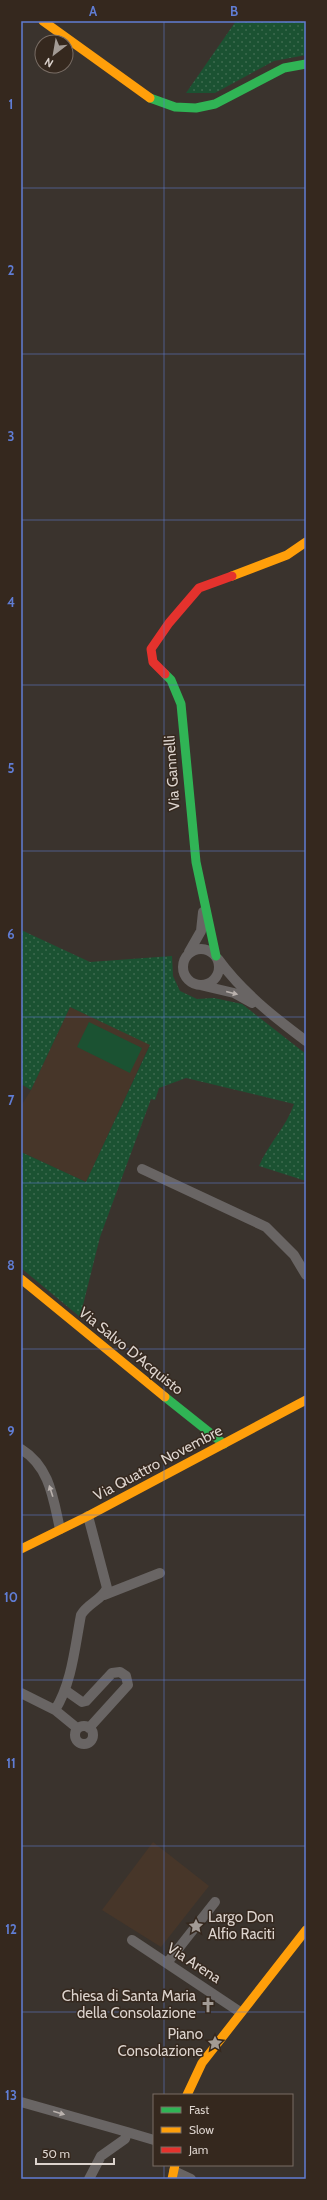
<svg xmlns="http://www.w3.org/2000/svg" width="327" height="2200" font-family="Cabin,sans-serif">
<defs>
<pattern id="grass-dots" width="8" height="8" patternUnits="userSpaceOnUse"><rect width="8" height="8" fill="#1b5232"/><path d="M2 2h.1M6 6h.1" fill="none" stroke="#3c6a4e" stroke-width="1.8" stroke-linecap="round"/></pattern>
</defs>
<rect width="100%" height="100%" fill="#3a332d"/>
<path fill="#473629" d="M70 1007 150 1044 86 1182 21 1152V1106L31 1090Z
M153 1842 209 1886 161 1947 102 1910Z"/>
<path fill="url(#grass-dots)" d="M236 21H306V55L274 61 215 93H186Z
M21 930 90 962 172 956 173 976 180 991 197 999 214 998 242 1004 306 1054V1181L259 1166C268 1144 287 1126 294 1104L186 1078 159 1088 155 1100 151 1099 100 1237 80 1317 21 1268V1152L86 1182 150 1045 70 1007 31 1090 21 1084Z"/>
<path fill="#1b5232" d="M89 1022 142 1048 130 1073 77 1047Z"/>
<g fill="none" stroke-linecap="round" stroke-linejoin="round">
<path stroke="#696564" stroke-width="10" d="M183 967a18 18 0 1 1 36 0a18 18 0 1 1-36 0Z
M189 952 201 931 203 912
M218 959C242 992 274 1017 306 1041
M200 985 234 993 252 1003
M142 1169 266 1227 294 1255 306 1275
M21 1449C50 1467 53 1498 60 1529
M104 1595 160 1573
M65 1690 82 1702 86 1701 112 1673 120 1672 126 1676 128 1685 89 1728
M21 1693 55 1710C72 1683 75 1646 81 1615 88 1603 102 1600 107 1588L88 1516
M55 1710 77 1728
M75 1735a9 9 0 1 1 18 0a9 9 0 1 1-18 0Z
M132 1940 240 2012
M167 1963 215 1902
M21 2102 127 2132 125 2139 101 2156 89 2179
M127 2132 154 2140
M174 2171 191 2179"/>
<path stroke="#30b455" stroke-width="9" d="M150 98 175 107 196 108 215 104 284 68 306 64
M165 674 171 680 181 704 196 862 216 956
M165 1397 224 1444"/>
<path stroke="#ff9f0a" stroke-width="9" d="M43 21 150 98
M232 576 287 555 306 542
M21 1279 165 1397
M21 1549 88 1516 306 1400
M187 2095 202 2063 306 1930
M172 2179 175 2165"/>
<path stroke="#e5322d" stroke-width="9" d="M165 674 153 662 151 649 169 623 199 588 232 576"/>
</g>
<defs><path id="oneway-solid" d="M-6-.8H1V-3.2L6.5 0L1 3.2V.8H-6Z"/></defs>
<g fill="#bab2ae">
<use href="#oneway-solid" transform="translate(232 993) rotate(14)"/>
<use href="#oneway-solid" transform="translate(51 1491) rotate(-108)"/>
<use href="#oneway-solid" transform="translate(59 2113) rotate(16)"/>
</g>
<path fill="none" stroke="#607dd4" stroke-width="1" stroke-opacity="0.55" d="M164 21V2095M21 188H306M21 354H306M21 520H306M21 685H306M21 851H306M21 1017H306M21 1183H306M21 1349H306M21 1515H306M21 1680H306M21 1846H306M21 2012H306M164 2165V2179"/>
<defs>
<g id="sight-bare" transform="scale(1.2)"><path d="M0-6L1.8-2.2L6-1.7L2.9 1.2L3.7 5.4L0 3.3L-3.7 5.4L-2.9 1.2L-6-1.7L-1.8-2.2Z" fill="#a39b95" stroke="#35281e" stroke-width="2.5" paint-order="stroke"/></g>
<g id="church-bare" transform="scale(1.2)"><path d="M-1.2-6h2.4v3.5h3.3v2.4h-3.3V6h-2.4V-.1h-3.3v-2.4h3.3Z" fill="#a39b95" stroke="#35281e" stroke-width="2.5" paint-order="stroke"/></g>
</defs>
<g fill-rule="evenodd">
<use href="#sight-bare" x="196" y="1926"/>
<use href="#church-bare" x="208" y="2005"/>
<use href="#sight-bare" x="215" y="2043"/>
</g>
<g text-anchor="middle" stroke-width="3" stroke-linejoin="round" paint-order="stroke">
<g font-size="15" fill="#dcd3cd" stroke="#35281e">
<text transform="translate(172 773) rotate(-94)" y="5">Via Gannelli</text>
<text transform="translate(131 1351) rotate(39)" y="5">Via Salvo D'Acquisto</text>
<text transform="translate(158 1463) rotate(-28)" y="5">Via Quattro Novembre</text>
<text transform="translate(194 1963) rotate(33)" y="5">Via Arena</text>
</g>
<g font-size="15" fill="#dcd3cd" stroke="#35281e" text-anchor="end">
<text x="208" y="1922" text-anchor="start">Largo Don<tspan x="208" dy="17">Alfio Raciti</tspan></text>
<text x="196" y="2001">Chiesa di Santa Maria<tspan x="196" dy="17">della Consolazione</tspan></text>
<text x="203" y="2039">Piano<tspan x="203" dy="17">Consolazione</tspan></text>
</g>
</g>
<rect width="327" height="2200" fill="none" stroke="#35281e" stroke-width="44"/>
<rect x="153" y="2094" width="140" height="72" fill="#35281e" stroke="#786c64"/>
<rect x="161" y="2107" width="20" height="6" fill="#30b455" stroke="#786c64"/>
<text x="189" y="2114" font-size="12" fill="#dcd3cd">Fast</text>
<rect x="161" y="2127" width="20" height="6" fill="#ff9f0a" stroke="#786c64"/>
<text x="189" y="2134" font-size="12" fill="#dcd3cd">Slow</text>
<rect x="161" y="2147" width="20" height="6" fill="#e5322d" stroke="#786c64"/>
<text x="189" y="2154" font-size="12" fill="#dcd3cd">Jam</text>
<g transform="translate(54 54) rotate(211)"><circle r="19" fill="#35281e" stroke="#786c64"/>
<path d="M0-3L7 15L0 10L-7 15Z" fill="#a39b95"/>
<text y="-6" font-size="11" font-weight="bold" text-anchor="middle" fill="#dcd3cd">N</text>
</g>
<path d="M36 2158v6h78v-6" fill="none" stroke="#dcd3cd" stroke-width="2"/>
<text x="42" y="2158" font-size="12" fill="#dcd3cd" stroke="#35281e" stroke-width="3" paint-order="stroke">50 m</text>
<rect x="22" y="22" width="283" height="2156" fill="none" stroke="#607dd4" stroke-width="1.5"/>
<g font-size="13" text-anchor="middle" font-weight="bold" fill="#607dd4">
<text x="93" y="16">A</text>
<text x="234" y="16">B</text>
<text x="11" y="109">1</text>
<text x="11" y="275">2</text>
<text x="11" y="441">3</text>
<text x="11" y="607">4</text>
<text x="11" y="773">5</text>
<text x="11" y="939">6</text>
<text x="11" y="1105">7</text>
<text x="11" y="1270">8</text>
<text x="11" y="1436">9</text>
<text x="11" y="1602">10</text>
<text x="11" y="1768">11</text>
<text x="11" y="1934">12</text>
<text x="11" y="2100">13</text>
</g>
</svg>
